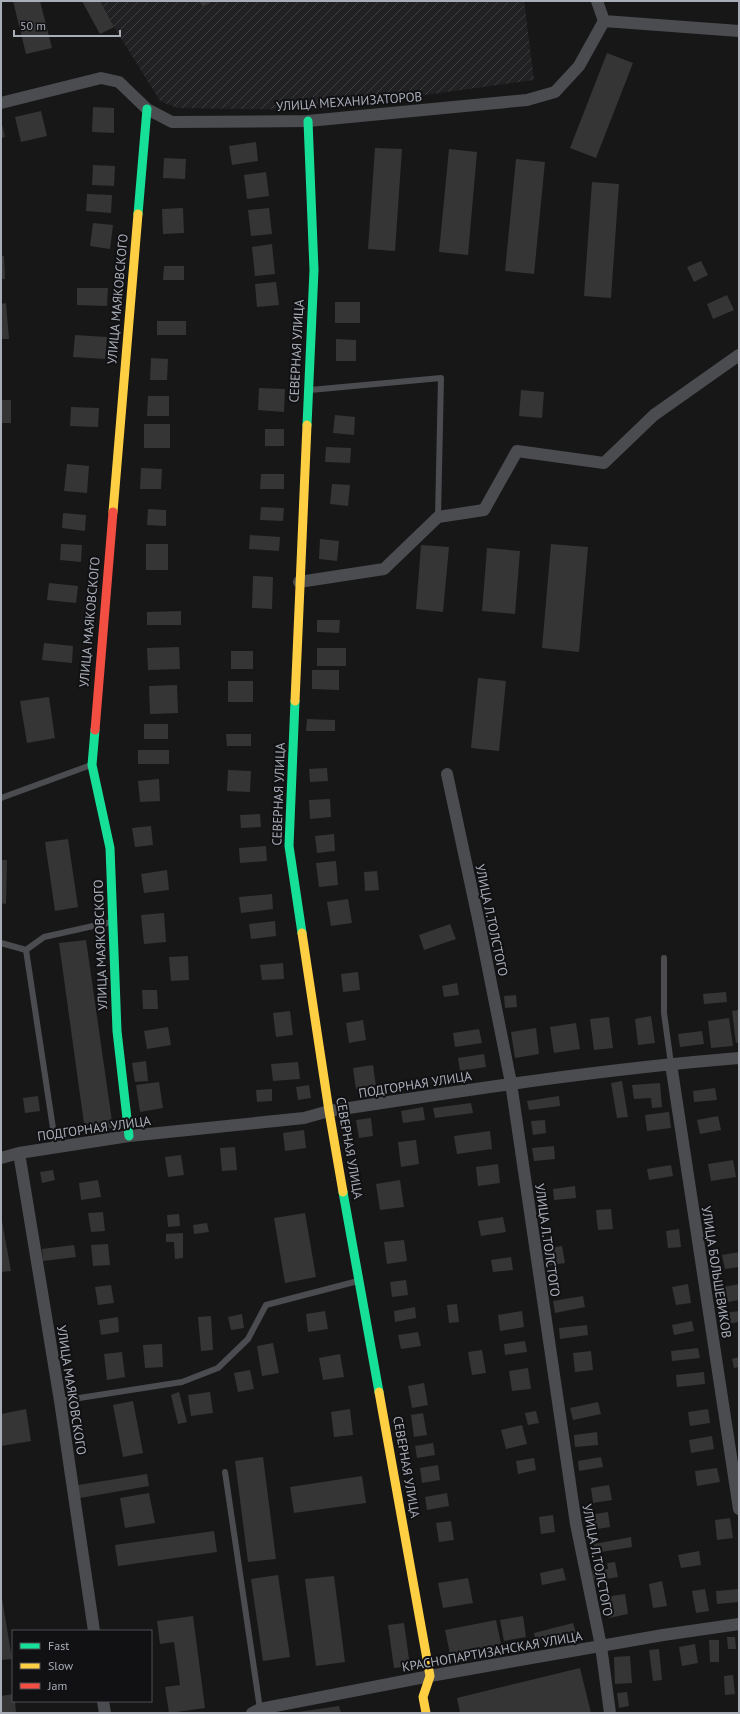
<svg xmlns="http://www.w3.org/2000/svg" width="740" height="1714" font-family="'PT Sans',sans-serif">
<defs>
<pattern id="industrial-furrows" width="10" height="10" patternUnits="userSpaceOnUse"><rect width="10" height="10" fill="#212123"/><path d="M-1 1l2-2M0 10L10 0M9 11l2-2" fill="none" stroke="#3e3f41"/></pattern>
</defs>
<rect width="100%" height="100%" fill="#171717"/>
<path fill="url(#industrial-furrows)" d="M82 1H524L534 80 317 110 177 108 160 101 114 27 100 34Z"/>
<path fill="#353536" d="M13 1H40L52 48 26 54Z
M82 1H100L114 27 100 34Z
M199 1H213L203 7Z
M607 53 633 63 596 158 570 148Z
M93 107 114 108V133L92 132Z
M41 111 47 136 21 142 15 117Z
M1 120 5 137 1 138Z
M256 142 258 161 232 165 229 146Z
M375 148 402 149 395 251 368 249Z
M449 149 477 152 468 255 439 252Z
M164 158 186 159 185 179 163 178Z
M516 159 545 162 534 274 505 271Z
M93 165 115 166 114 186 92 185Z
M266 172 269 196 247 199 244 175Z
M592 182 619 184 611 298 584 296Z
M87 194 112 195 111 213 86 211Z
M183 208 184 233 163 234 162 209Z
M269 208 272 234 251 236 248 210Z
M93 223 113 225 110 249 90 246Z
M272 244 275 274 255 276 252 247Z
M1 256H4L5 279H1Z
M701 261 708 275 694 282 687 267Z
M164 266H184V280H163Z
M276 282 279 305 257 307 255 284Z
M77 288H108L107 306 77 305Z
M727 295 734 310 713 319 707 304Z
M335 302H360V323H335Z
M6 303 9 339H1V304Z
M157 321H186V335H157Z
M75 335 107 337 105 359 73 357Z
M336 339 356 340V361H336Z
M151 358 168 359 167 380H150Z
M259 388 285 389 284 412 258 410Z
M521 390 544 392 542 418 519 416Z
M148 396H169V416H147Z
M1 400H11V423H1Z
M71 407 99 408 98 427 70 426Z
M335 415 355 417 354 435 333 433Z
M144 424H170V448H144Z
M265 429H284V446H265Z
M326 447 351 448 350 463 325 462Z
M67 464 89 466 87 493 64 491Z
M141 468 162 469 161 489H140Z
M261 474H284V489H260Z
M332 484 350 485 348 506 330 504Z
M261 507 284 508 283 521 260 520Z
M148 509 166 510V526L147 525Z
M63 513 86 515 85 531 62 528Z
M250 535 280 537 279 551 249 549Z
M320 539 339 541 337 561 319 559Z
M61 544 82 545 81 562 60 560Z
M146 544H168V570H146Z
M551 544 588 547 579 652 542 648Z
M421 545 449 547 443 612 416 609Z
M487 548 520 551 515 614 482 611Z
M253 576 273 577 272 609 252 608Z
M49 583 78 586 76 603 47 600Z
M181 611V625H147V612Z
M317 620H340L339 633 317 632Z
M44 643 73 646 72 663 42 660Z
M179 647 180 669 148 670 147 648Z
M317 648H346V666H317Z
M231 651H253V669H231Z
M312 670H339V690L312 689Z
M478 678 506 681 499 751 471 748Z
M228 681H253V702H228Z
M177 685 178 713 150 714 149 686Z
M49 697 55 738 27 743 20 701Z
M307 719 335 720V731H306Z
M144 724H168V739H144Z
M226 734H251V746H227Z
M138 750H169V764H138Z
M327 768 328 781 310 782 309 769Z
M228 770 251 771 250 792 227 791Z
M159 779 160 801 140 802 138 781Z
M330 799 331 817 310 819 309 800Z
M260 814 261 827 241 828 240 815Z
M151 826 153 845 135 847 132 828Z
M334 834 335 851 317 853 315 836Z
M68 839 78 907 55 911 45 842Z
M266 846 267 861 240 863 239 848Z
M1 860H7L6 904 1 903Z
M336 861 338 885 319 887 316 863Z
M167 870 169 890 144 893 141 874Z
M377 871 379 890 365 891 364 872Z
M272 894 273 909 241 913 239 897Z
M348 899 352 923 331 926 327 902Z
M164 913 166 942 144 944 141 915Z
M275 921 276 936 251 939 249 924Z
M450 924 456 939 424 950 419 935Z
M86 940 113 1128 85 1131 59 943Z
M188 956 189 980 171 981 169 957Z
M283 963 284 979 262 980 260 965Z
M358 972 360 990 343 992 341 974Z
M457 983 459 995 444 997 442 986Z
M142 990H157L158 1009H143Z
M726 992 727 1002 704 1004 703 994Z
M516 995 517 1007 505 1008 504 996Z
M739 1010V1042L736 1043 732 1011Z
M290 1011 293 1035 276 1037 273 1013Z
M651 1016 655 1043 638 1045 635 1019Z
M609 1017 613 1048 594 1050 590 1019Z
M729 1018 733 1046 711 1048 708 1021Z
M363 1020 366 1040 349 1043 346 1023Z
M576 1023 580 1049 554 1053 550 1027Z
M168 1027 171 1045 147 1049 144 1031Z
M536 1028 539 1054 515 1058 511 1032Z
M479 1029 482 1043 455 1047 453 1033Z
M702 1031 704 1044 680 1047 678 1034Z
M484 1054 486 1067 460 1071 458 1058Z
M146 1061 148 1081 135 1082 132 1063Z
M298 1062 300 1079 273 1081 271 1064Z
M373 1065 376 1086 356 1089 353 1068Z
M622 1081 628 1117 617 1118 611 1083Z
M159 1082 163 1108 140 1112 136 1085Z
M660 1083 662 1107 652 1108 651 1098 634 1099 632 1085Z
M309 1085 311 1098 298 1100 296 1087Z
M715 1088 717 1100 694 1102 693 1091Z
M272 1089V1101L257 1102 256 1090Z
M38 1096 40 1111 25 1113 23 1098Z
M559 1096 560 1106 529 1110 527 1101Z
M471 1103 473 1113 435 1118 433 1108Z
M423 1107 425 1120 403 1123 401 1111Z
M669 1112 671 1128 647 1131 645 1115Z
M718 1116 721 1130 700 1134 697 1120Z
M371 1118 373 1136 359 1138 356 1120Z
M545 1120 546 1133 533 1135 531 1121Z
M304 1130 306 1148 285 1151 283 1133Z
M490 1131 492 1149 457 1154 454 1136Z
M416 1140 419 1164 401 1167 398 1142Z
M554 1146 555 1159 534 1161 532 1148Z
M235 1147 237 1170 222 1171 220 1148Z
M181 1155 184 1175 168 1177 165 1157Z
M733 1160 736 1177 711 1181 708 1164Z
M498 1164 500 1183 478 1186 476 1167Z
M671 1165 673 1176 649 1180 647 1169Z
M53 1170 55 1180 42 1183 40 1172Z
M98 1180 101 1197 81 1200 79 1183Z
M400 1180 404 1207 380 1210 376 1184Z
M575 1186 576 1198 554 1200 553 1189Z
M611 1209 613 1229 598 1230 596 1210Z
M103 1212 105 1231 91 1232 88 1213Z
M305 1213 316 1277 285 1283 274 1218Z
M179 1214 180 1226 168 1227 167 1215Z
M503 1217 506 1232 481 1236 478 1221Z
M1 1221H2L11 1271 1 1272Z
M207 1223 209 1232 194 1234 193 1225Z
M679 1229 681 1247 668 1248 666 1231Z
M183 1233V1258L175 1259 174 1242H166V1234Z
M404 1240 407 1261 387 1264 384 1242Z
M108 1244 110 1265 93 1266 91 1245Z
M74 1245 76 1257 43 1261 42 1249Z
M562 1246 565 1263 547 1266 544 1249Z
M739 1252V1267L725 1269 722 1255Z
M511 1257 513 1270 493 1272 491 1260Z
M406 1280 408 1295 392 1297 390 1282Z
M688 1284 691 1303 676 1305 672 1287Z
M739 1284V1300L722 1303 719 1288Z
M111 1285 114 1303 98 1305 95 1287Z
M583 1296 585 1307 555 1313 553 1301Z
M457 1304 459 1322 449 1323 447 1305Z
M415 1307 416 1318 395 1322 394 1311Z
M325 1311 328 1329 308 1332 306 1314Z
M522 1311 524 1327 500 1331 498 1315Z
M739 1311V1322L726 1324 724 1313Z
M242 1314 244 1328 231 1330 228 1317Z
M211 1316 213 1350 201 1351 198 1317Z
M118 1317 119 1332 101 1335 99 1320Z
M692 1321 694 1331 674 1335 672 1325Z
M587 1325 588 1335 560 1339 559 1328Z
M418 1332 421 1346 401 1349 398 1335Z
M525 1341 527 1352 505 1355 504 1344Z
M273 1343 279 1373 262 1376 257 1346Z
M162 1344 163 1367 145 1368 143 1345Z
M698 1348 700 1358 672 1361 671 1351Z
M482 1350 486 1373 472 1375 468 1352Z
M591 1351 593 1370 575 1372 573 1353Z
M122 1352 125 1377 107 1380 104 1354Z
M340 1354 344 1377 323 1380 319 1358Z
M739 1357V1367L734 1368 732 1359Z
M528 1368 531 1389 512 1391 509 1371Z
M250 1370 254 1389 238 1392 234 1373Z
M704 1372 705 1384 677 1387 676 1375Z
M424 1383 428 1405 412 1408 408 1386Z
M179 1392 187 1422 178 1424 171 1395Z
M210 1392 213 1413 191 1416 188 1395Z
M133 1401 143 1453 123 1457 113 1405Z
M598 1402 601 1414 573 1420 570 1408Z
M26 1409 31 1441 1 1446V1414Z
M350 1409 353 1435 334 1437 331 1412Z
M708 1409 710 1423 690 1426 688 1412Z
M536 1411 539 1423 528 1425 525 1413Z
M423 1413 427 1435 414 1437 411 1415Z
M522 1425 527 1444 506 1449 501 1430Z
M597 1432 598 1445 575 1447 574 1435Z
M712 1436 714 1449 691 1453 689 1440Z
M433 1443 435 1455 417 1458 415 1446Z
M263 1457 276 1559 248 1562 235 1461Z
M601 1457 603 1467 579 1471 578 1461Z
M534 1458 536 1470 518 1474 516 1461Z
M438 1465 440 1480 422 1483 420 1468Z
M717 1468 720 1482 697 1486 695 1471Z
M147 1474 149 1486 80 1498 78 1485Z
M362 1476 366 1503 294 1513 290 1487Z
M609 1485 612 1500 593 1503 591 1488Z
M149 1493 155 1523 125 1528 120 1498Z
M447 1493 449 1506 427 1510 425 1497Z
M608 1512 610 1527 591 1530 589 1515Z
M553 1515 555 1532 541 1534 539 1517Z
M730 1518 733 1538 717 1540 715 1520Z
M451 1521 454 1540 439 1542 436 1523Z
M214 1531 217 1552 118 1566 115 1545Z
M631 1537 632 1547 595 1553 594 1544Z
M699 1551 701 1565 681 1568 678 1555Z
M615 1562 618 1577 594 1581 592 1571 608 1569 607 1563Z
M563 1568 566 1580 542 1585 540 1573Z
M278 1575 290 1657 263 1661 251 1579Z
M334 1576 345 1662 316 1666 305 1579Z
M468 1578 473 1603 443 1608 438 1583Z
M662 1581 667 1606 653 1608 649 1584Z
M705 1589 709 1611 696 1613 692 1591Z
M739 1589V1602L717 1604 716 1591Z
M1 1592 12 1659 1 1660Z
M625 1594 628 1614 609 1618 605 1597Z
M193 1616 205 1708 169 1713 165 1687 180 1685 174 1642 160 1644 157 1621Z
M523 1616 526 1637 504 1641 500 1620Z
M496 1620 501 1644 450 1654 445 1630Z
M404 1623 410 1666 394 1668 388 1625Z
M573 1623 576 1633 536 1642 534 1633Z
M727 1637H735L736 1649H728Z
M709 1640H719V1662H710Z
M695 1644 698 1663 682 1666 679 1647Z
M659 1649 662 1680 653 1681 649 1650Z
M630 1656 632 1683 615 1684 614 1657Z
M580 1668 591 1713H460L457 1698Z
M733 1675 735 1694 725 1695 724 1676Z
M627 1692 629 1706 619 1708 617 1693Z
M13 1694V1701H15L16 1713H1V1696Z
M339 1706 341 1713H298V1712Z"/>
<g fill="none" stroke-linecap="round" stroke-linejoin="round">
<path stroke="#4b4c50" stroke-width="6" d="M310 390 441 378 438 517
M1 798 91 765
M1 943 26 950 56 1148
M26 950 44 937 111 922
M664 958V1013L671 1064
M60 1401 182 1382 218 1368 248 1339 266 1305 358 1281
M225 1472 260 1709"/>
<path stroke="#4b4c50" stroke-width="12" d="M597 1 604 21
M1 103 101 78 119 82 147 109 172 122 308 121 527 100 555 92 579 66 604 21 739 31
M299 582 384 569 438 517 484 510 517 451 604 463 654 415 739 355
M447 774 479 923 511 1083 576 1524 601 1646 610 1713
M671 1064 739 1509
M19 1153 60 1401 94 1631
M1 1158 19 1153 129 1136 304 1118 329 1111C466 1090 602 1069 739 1058
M103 1701 105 1713
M252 1713 260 1709 430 1676 663 1635 739 1624"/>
<path stroke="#16e098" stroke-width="9" d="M138 214 147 109
M307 425 314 270 308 121
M295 701 289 846 302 933
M95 730 92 765 110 848 117 1031 129 1136
M343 1192 379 1392"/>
<path stroke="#ffcf43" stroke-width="9" d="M113 512 138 214
M295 701 307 425
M302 933 329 1111 343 1192
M379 1392 430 1676 423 1697 426 1713"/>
<path stroke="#f24e42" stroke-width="9" d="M95 730 113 512"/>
</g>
<g text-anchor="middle" stroke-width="4" stroke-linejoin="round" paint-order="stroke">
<g font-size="13" fill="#a8adb8" stroke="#111113">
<text transform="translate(349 101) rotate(-4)" y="5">УЛИЦА МЕХАНИЗАТОРОВ</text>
<text transform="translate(117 299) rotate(-85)" y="5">УЛИЦА МАЯКОВСКОГО</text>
<text transform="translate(296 351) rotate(-87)" y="5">СЕВЕРНАЯ УЛИЦА</text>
<text transform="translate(89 622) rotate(-85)" y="5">УЛИЦА МАЯКОВСКОГО</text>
<text transform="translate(278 794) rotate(-88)" y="5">СЕВЕРНАЯ УЛИЦА</text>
<text transform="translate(492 920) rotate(78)" y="5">УЛИЦА Л.ТОЛСТОГО</text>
<text transform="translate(100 945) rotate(-92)" y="5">УЛИЦА МАЯКОВСКОГО</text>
<text transform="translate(415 1084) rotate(-9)" y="5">ПОДГОРНАЯ УЛИЦА</text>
<text transform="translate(94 1128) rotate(-8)" y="5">ПОДГОРНАЯ УЛИЦА</text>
<text transform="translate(350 1148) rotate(80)" y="5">СЕВЕРНАЯ УЛИЦА</text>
<text transform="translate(548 1240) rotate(82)" y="5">УЛИЦА Л.ТОЛСТОГО</text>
<text transform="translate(717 1272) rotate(81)" y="5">УЛИЦА БОЛЬШЕВИКОВ</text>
<text transform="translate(72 1390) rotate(81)" y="5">УЛИЦА МАЯКОВСКОГО</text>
<text transform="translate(407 1467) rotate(80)" y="5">СЕВЕРНАЯ УЛИЦА</text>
<text transform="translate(598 1560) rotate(79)" y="5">УЛИЦА Л.ТОЛСТОГО</text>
<text transform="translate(492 1651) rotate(-10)" y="5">КРАСНОПАРТИЗАНСКАЯ УЛИЦА</text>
</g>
</g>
<rect width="740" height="1714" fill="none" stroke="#a8adb8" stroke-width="4"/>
<rect x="12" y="1630" width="140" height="72" fill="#111113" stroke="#4d4f55"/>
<rect x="20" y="1643" width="20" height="6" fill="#16e098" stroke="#4d4f55"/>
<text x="48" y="1650" font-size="12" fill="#a8adb8">Fast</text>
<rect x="20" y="1663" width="20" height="6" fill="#ffcf43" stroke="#4d4f55"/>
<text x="48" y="1670" font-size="12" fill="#a8adb8">Slow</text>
<rect x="20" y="1683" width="20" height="6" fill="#f24e42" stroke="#4d4f55"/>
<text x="48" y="1690" font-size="12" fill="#a8adb8">Jam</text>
<path d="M14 30v6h106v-6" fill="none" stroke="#a8adb8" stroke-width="2"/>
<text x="20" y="30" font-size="12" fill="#a8adb8" stroke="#111113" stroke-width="3" paint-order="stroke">50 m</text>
</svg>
